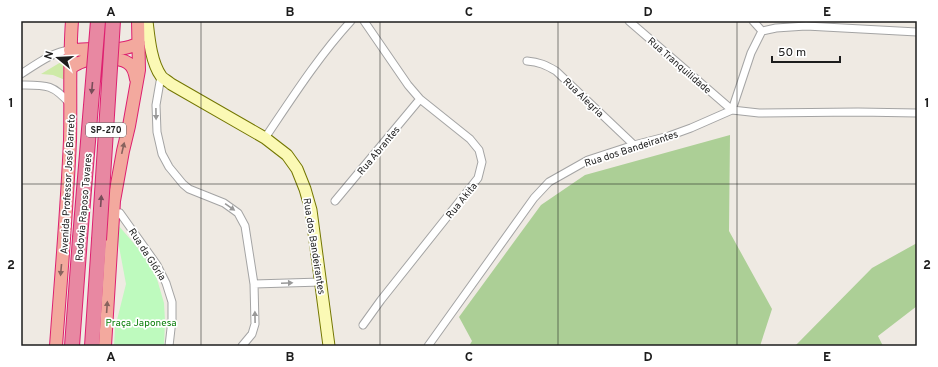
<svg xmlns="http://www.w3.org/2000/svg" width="938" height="367" font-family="Overpass,sans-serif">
<rect width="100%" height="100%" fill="#efeae3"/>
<path fill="#ceeaa7" d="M66 59 65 80 53 75 41 74Z"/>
<path fill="#accf96" d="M730 135 729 231 772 309 760 346H469L472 341 459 317 541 205 585 175Z
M917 243V306L878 336 883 346H795L872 268Z"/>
<path fill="#befabe" d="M118 225 143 254 157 279 164 303 165 321 164 346H114L115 328 126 284 118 241Z"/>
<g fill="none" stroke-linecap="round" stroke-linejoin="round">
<g stroke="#a4a4a4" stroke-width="9">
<path id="minor" d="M629 21 732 110
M753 21 762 31
M762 31 776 28 806 26 917 32
M527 61C539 62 546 65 556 71L634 145
M21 74C35 65 54 51 70 50
M161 76 156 105 157 132 162 154 169 167 183 184 189 189 224 203 238 213 245 226 254 284 255 324 252 334 242 346
M21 85C46 85 53 84 70 104
M732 110 751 53 762 31
M265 138C292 98 318 57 351 21
M335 201 420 99
M120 213 157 265 166 283 172 302V320L169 346
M254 284 321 282
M363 325 381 300 478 178 482 162 479 150 470 139 420 99 408 85 364 21
M428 346 534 198 549 182 588 160 634 145 669 136 691 128 732 110 759 113 858 112 917 113"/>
</g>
<g stroke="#737602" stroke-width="13">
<path id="secondary" d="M147 21C149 38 151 62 161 76 163 79 168 81 171 84L265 138 287 155 297 169 305 189 311 210 329 346"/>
</g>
<g stroke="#dd2070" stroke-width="14">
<path id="trunk" d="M70 50C78 50 85 49 92 49 109 49 124 51 139 43
M71 68C73 66 76 64 79 63 88 58 119 56 128 63 133 66 135 73 136 79
M56 346C61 277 67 209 70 140 71 100 69 60 72 21
M105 346 114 201 123 151 129 126 139 70 138 21"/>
</g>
<g stroke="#dd2070" stroke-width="16">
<path id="motorway" d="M72 346 80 238
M92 346 99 240"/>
</g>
<use href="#minor" stroke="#fff" stroke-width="7"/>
<use href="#secondary" stroke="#fbf9b5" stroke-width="11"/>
<use href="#trunk" stroke="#f3a99e" stroke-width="12"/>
<use href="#motorway" stroke="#e888a2" stroke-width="14"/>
<g stroke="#dd2070" stroke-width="16" stroke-linecap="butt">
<path id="motorway-bridge" d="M80 238 98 21
M99 240 113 21"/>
</g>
<use href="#motorway-bridge" stroke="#e888a2" stroke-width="14"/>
</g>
<defs><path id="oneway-solid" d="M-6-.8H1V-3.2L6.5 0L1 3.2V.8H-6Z"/></defs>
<g fill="#784d59">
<use href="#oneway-solid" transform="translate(92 88) rotate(95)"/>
<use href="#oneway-solid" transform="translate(101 201) rotate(-86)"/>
</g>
<g fill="#999">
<use href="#oneway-solid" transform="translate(156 114) rotate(89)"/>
<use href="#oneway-solid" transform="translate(230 207) rotate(35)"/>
<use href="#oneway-solid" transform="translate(287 283) rotate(-2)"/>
<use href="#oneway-solid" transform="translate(255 317) rotate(-91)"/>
</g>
<g fill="#88635e">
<use href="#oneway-solid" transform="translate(123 148) rotate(-77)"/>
<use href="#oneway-solid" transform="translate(61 270) rotate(95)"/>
<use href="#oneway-solid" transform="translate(107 307) rotate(-86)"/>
</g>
<path fill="none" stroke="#1d1d1d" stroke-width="1" stroke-opacity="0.55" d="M201 21V346M380 21V346M558 21V346M737 21V346M21 184H917"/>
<g text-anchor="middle" stroke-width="3.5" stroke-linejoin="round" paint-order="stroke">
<rect fill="#fff" stroke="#616161" stroke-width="1" x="86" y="123" width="40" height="14" rx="3"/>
<g font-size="9" font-weight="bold" fill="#1d1d1d">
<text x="106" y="133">SP-270</text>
</g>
<g font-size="10" fill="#1d1d1d" stroke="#fff">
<text transform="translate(680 65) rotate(41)" y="4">Rua Tranquilidade</text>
<text transform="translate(584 97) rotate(44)" y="4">Rua Alegria</text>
<text transform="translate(631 148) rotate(-18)" y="4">Rua dos Bandeirantes</text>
<text transform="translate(378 150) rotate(-50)" y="4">Rua Abrantes</text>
<text transform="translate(67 184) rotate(-87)" y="4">Avenida Professor José Barreto</text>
<text transform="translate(461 200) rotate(-51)" y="4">Rua Akita</text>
<text transform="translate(83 207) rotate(-85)" y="4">Rodovia Raposo Tavares</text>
<text transform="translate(315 246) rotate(81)" y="4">Rua dos Bandeirantes</text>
<text transform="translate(148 254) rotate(57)" y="4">Rua da Glória</text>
</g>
<g font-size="10" fill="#097e09" stroke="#fff">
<text x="141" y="326">Praça Japonesa</text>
</g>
</g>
<rect width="938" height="367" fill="none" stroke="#ffffff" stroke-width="44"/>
<g transform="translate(58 58) rotate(288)" stroke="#ffffff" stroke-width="3" paint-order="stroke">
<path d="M0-3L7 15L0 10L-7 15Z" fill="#1d1d1d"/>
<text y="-6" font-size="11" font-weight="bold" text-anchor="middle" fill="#1d1d1d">N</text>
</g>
<path d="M772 56v6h68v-6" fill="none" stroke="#1d1d1d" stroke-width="2"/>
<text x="778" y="56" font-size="12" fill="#1d1d1d" stroke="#ffffff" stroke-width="3" paint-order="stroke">50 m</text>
<rect x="22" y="22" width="894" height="323" fill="none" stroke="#1d1d1d" stroke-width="1.5"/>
<g font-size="13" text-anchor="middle" font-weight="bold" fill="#1d1d1d">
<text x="111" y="16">A</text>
<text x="290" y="16">B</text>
<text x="469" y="16">C</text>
<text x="648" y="16">D</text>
<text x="827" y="16">E</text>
<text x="11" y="107">1</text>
<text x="927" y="107">1</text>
<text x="11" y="269">2</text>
<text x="927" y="269">2</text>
<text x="111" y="361">A</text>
<text x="290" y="361">B</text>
<text x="469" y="361">C</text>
<text x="648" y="361">D</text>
<text x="827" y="361">E</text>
</g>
</svg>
